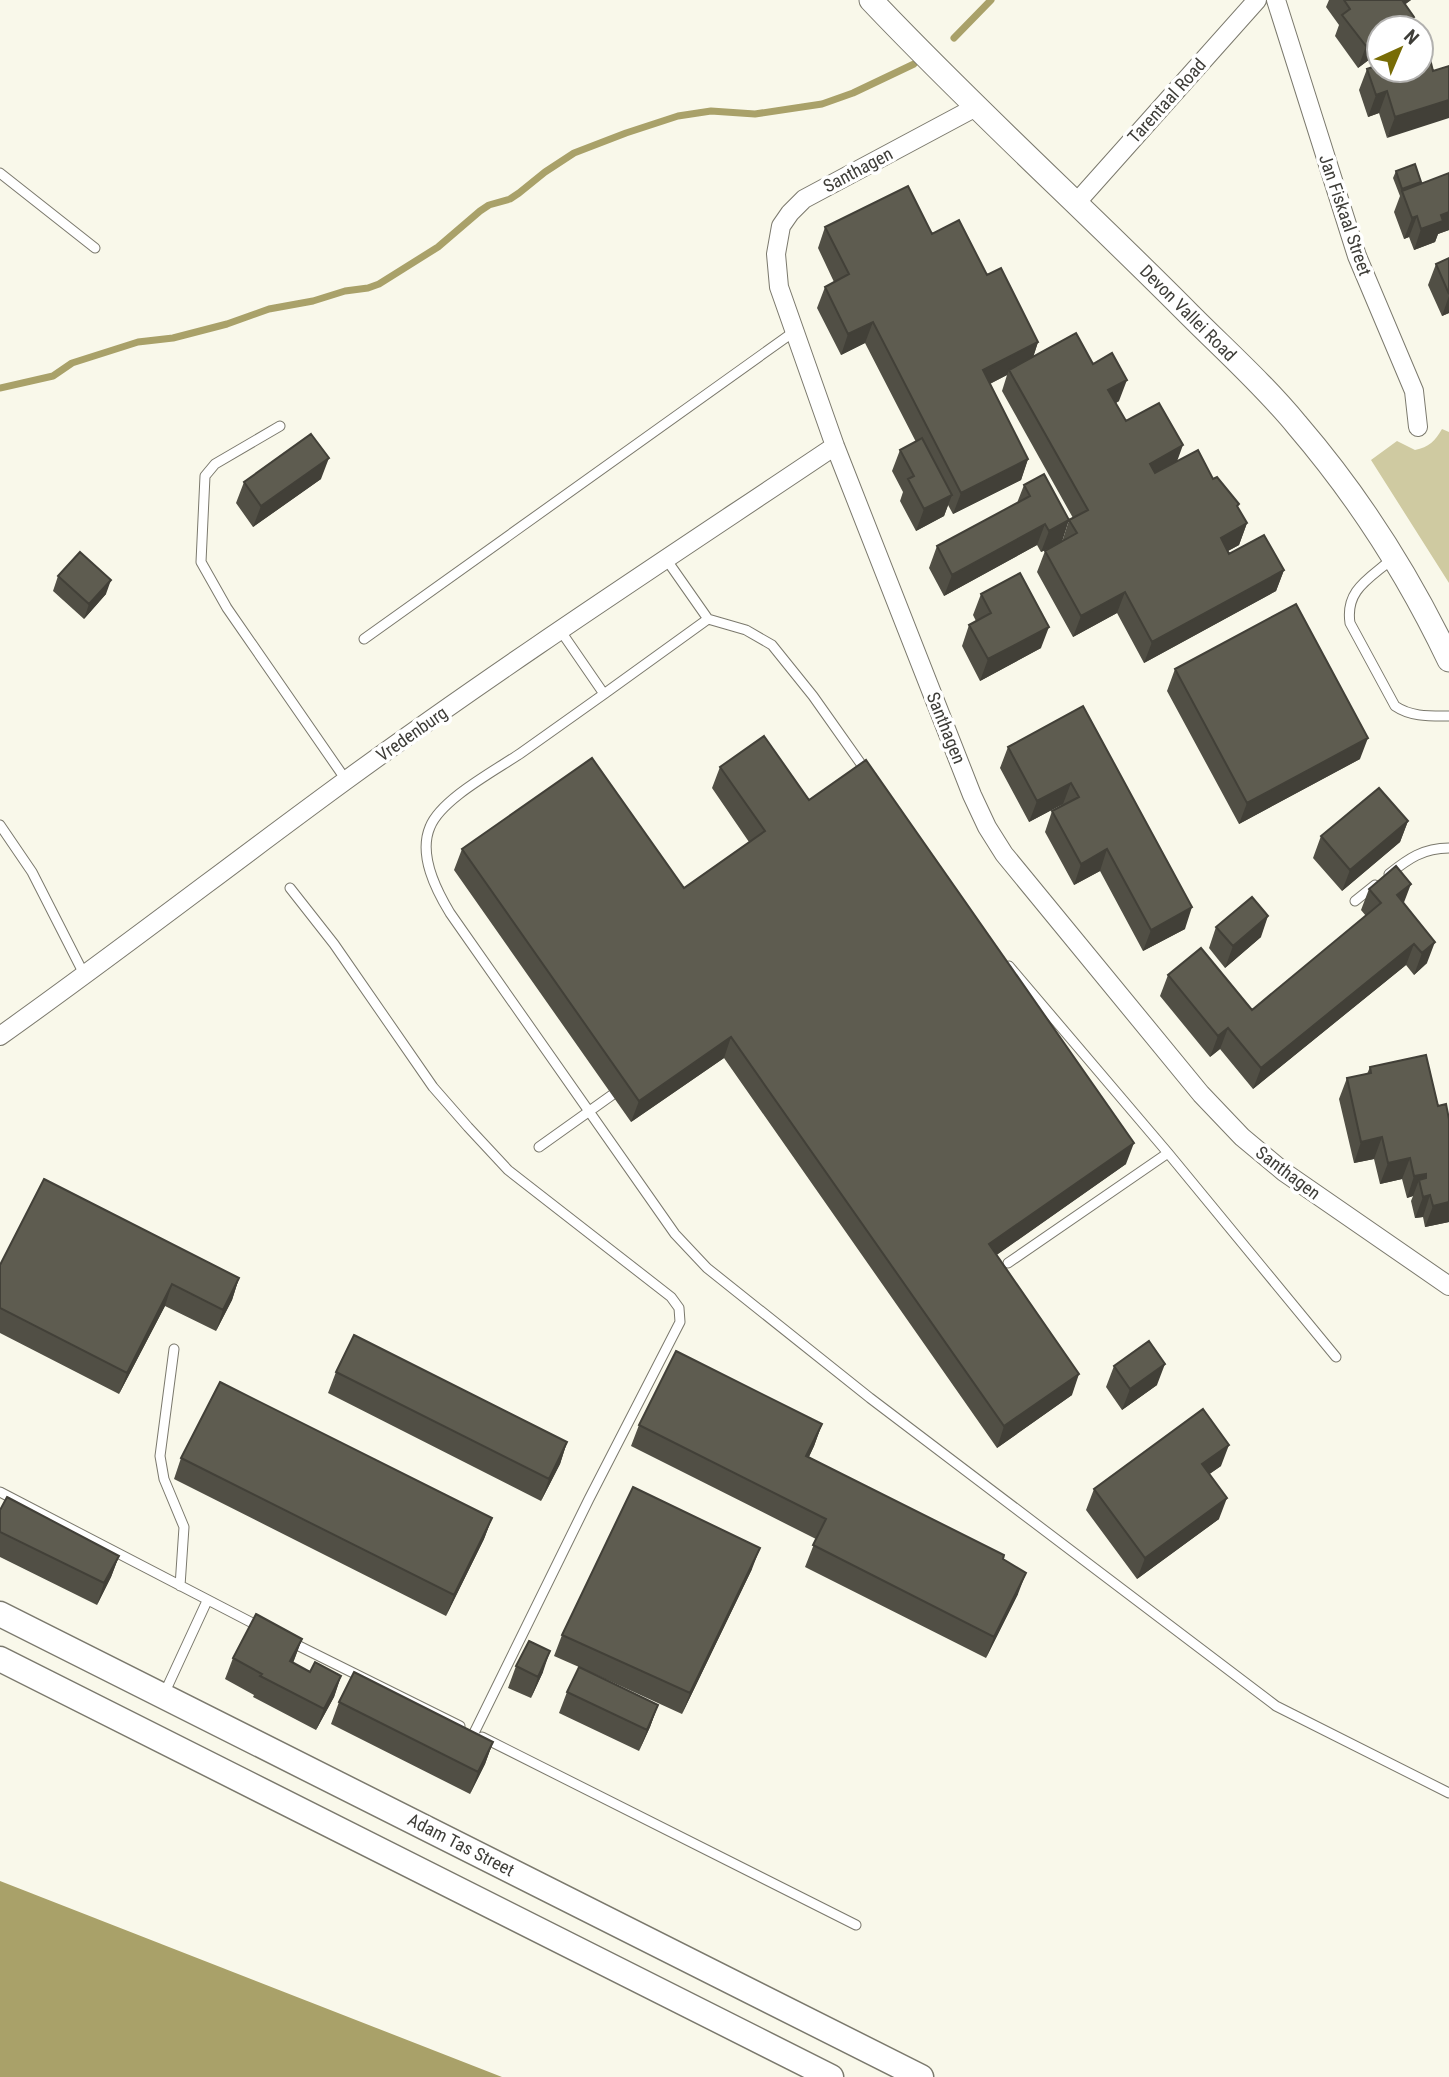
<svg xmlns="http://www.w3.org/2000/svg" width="1449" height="2077" font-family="'Roboto Condensed',sans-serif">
<rect width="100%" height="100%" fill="#f9f8ea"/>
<path fill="#cfcaa1" d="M1442 429 1449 432V583L1371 460 1397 441 1415 450C1429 447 1435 441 1442 429Z"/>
<path fill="#a9a169" d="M0 1881 502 2077H0Z"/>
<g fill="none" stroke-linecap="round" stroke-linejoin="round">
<path stroke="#a9a169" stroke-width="7" d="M954 38 991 0
M0 388 53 376 72 363 138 342 173 338 227 324 269 309 313 301 345 291 368 288 379 284 438 247 480 211 489 205 510 199 519 193 545 172 574 153 626 133 678 116 711 111 755 114 822 104 853 93 914 64"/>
<g stroke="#7b796d" stroke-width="11">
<path id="service" d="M0 173 95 248
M280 426 215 464 205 476 201 562 227 608 346 780
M666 559 708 619
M1392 559C1369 579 1345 590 1350 623L1395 706C1411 717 1430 716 1449 716
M560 630 604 694C576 714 549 733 521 753 496 770 441 799 430 827 418 855 436 890 450 913L675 1234 707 1268 870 1398 1276 1706 1449 1793
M364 639 795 331
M604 694 708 619 746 630 772 645 813 696 866 771
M0 825 32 872 85 976
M1389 874C1408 859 1423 848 1449 848
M290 888 334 944 433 1087 468 1127 508 1170 671 1297 679 1308 680 1322 589 1499 474 1733
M1355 901 1375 885
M1009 966 1168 1153 1336 1357
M539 1147 612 1095
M1008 1263 1168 1153
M174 1349 160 1456 164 1479 184 1527 180 1586
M0 1492 262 1628
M291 1642 460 1726
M164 1694 207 1601
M482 1737 856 1925"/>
</g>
<g stroke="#7b796d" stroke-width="20">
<path id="minor" d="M1276 0 1357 256 1414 391 1418 427
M976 107 804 199 790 213 781 226 776 254 779 287 835 446 972 795 987 827 1004 854 1201 1094 1242 1137 1284 1172 1449 1286
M1077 202 1257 0
M0 1036C117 953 230 865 345 781 505 664 671 556 835 446"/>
</g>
<g stroke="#7b796d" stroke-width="25">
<path id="tertiary" d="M871 0C974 109 1085 209 1190 315 1226 351 1265 386 1297 425 1358 496 1409 576 1449 660"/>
</g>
<g stroke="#7b796d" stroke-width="27">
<path id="secondary" d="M0 1614 921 2077
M0 1659 831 2077"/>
</g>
<use href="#service" stroke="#fff" stroke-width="9"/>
<use href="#minor" stroke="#fff" stroke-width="18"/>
<use href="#tertiary" stroke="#fff" stroke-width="23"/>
<use href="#secondary" stroke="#fff" stroke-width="24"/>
</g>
<path fill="#514f45" d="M1329 0H1411L1405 4 1414 17 1410 28H1379V55L1378 53 1358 68 1335 36 1339 25 1326 7Z
M1367 69 1421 70 1387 138 1379 113 1368 117 1359 90Z
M1396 171 1421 184 1449 173V230L1438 234 1435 242 1414 250 1409 237 1404 239 1394 212 1400 196 1393 178Z
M825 227 932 234 987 275 1038 342 1033 357 1093 364 1119 401 1116 403 1126 421 1177 461 1213 479 1238 508 1247 523 1239 545 1228 551 1229 554 1284 570 1276 591 1144 663 1117 613 1073 637 1037 572 1045 551 1062 542 1069 520 1073 518 1002 391 1007 375 990 384 1028 459 1021 480 953 514 948 505 944 516 916 531 900 501 903 492 892 471 900 450 916 442 865 343 841 355 817 308 825 287 834 282 818 248Z
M1449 258V313L1442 316 1428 285 1436 264Z
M321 479 253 527 236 503 244 482Z
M1024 485 1062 542 1041 552 1037 545 944 596 929 568 937 546 1017 503Z
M58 576 106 594 84 619 53 591Z
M981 594 1041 648 980 681 962 646 969 625 976 621 973 615Z
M1175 669 1360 759 1239 824 1167 691Z
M1083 706 1185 929 1143 951 1100 871 1074 885 1045 832 1052 811 1063 804 1029 822 1000 768 1008 747Z
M720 767 809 800 1126 1164 996 1255 1072 1395 997 1448 724 1058 631 1122 454 870 462 849 684 888 749 842 712 788Z
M1408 821 1400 842 1342 891 1313 858 1321 836Z
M1369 889 1403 904 1427 963 1414 975 1406 965 1253 1089 1220 1049 1210 1057 1160 996 1168 975 1252 1010 1366 916 1361 910Z
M1216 927 1261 937 1225 968 1209 948Z
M1426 1055 1449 1222 1425 1227 1423 1217 1415 1218 1411 1201 1413 1196 1407 1198 1402 1179 1380 1184 1374 1159 1354 1163 1339 1099 1347 1078 1367 1074 1370 1067Z
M0 1265 239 1278 232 1300 216 1331 165 1306 119 1394 0 1333Z
M1114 1366 1157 1385 1122 1410 1106 1387Z
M336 1372 567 1442 560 1464 541 1501 328 1393Z
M822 1424 814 1446 809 1457 1003 1560 1018 1594 986 1658 805 1567 816 1539 631 1446 639 1425Z
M181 1458 492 1518 484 1539 446 1616 174 1479Z
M1221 1466 1209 1474 1219 1519 1137 1579 1086 1510 1094 1489Z
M0 1510 119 1556 111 1577 97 1605 0 1557Z
M752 1569 682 1714 590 1672 658 1705 650 1727 639 1751 559 1713 567 1692 579 1667 554 1656 562 1635Z
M302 1639 293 1663 310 1672 341 1676 334 1697 316 1730 253 1697 254 1695 225 1679 233 1658Z
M516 1666 543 1672 531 1698 508 1688Z
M339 1702 493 1742 485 1764 470 1794 331 1724Z"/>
<path fill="#424038" d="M1396 0H1411L1390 16Z
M1414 17 1410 28H1399Z
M1379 36V49L1378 53 1358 68 1366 46Z
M1387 91 1379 113 1368 117 1376 95Z
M1449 100V118L1387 138 1395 117Z
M1449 212V230L1438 234 1435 242 1414 250 1421 229 1441 215Z
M1417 216 1409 237 1404 239 1412 218Z
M1449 296V313L1442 316Z
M873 322 865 343 841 355 848 334Z
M1038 342 1031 364 1009 370 1007 375 975 391 983 370Z
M1127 380 1119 401 1101 411 1108 390Z
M1183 445 1175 467 1142 485 1150 464Z
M329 458 321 479 253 527 261 506Z
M1028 459 1021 480 953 514 961 493Z
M952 495 944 516 916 531 924 509Z
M1069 520 1062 542 1041 552 1049 531Z
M1247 523 1239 545 1213 559 1221 538Z
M1045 524 1037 545 944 596 952 575Z
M1284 570 1276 591 1144 663 1152 642Z
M111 580 106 594 84 619 89 604Z
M1125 592 1117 613 1073 637 1081 616Z
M1049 627 1041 648 980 681 988 659Z
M1368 738 1360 759 1239 824 1247 803Z
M1071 783 1063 804 1029 822 1037 801Z
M1408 821 1400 842 1342 891 1350 870Z
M1107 849 1100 871 1074 885 1081 864Z
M1411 884 1403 905 1397 895Z
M1192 907 1185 929 1143 951 1151 930Z
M1268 916 1261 937 1225 968 1233 946Z
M1435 942 1427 963 1414 975 1422 953Z
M1414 944 1406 965 1253 1089 1261 1068Z
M1228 1028 1220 1049 1210 1057 1218 1036Z
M731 1037 724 1058 631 1122 639 1101Z
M1382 1137 1374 1159 1354 1163 1361 1142Z
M1134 1143 1126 1164 981 1266 989 1244Z
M1410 1158 1402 1179 1380 1184 1388 1163Z
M1426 1174 1421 1188 1419 1180 1413 1196 1407 1198 1414 1176Z
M1430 1195 1423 1217 1415 1218 1423 1197Z
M1449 1202V1222L1425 1227 1433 1206Z
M239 1278 232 1300 216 1331 223 1310Z
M172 1284 165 1306 119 1394 127 1373Z
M1165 1364 1157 1385 1122 1410 1130 1389Z
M1079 1374 1072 1395 997 1448 1004 1426Z
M822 1424 814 1446 799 1477 806 1456Z
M567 1442 560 1464 541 1501 549 1479Z
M1229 1445 1221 1466 1194 1485 1202 1464Z
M1227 1498 1219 1519 1137 1579 1145 1558Z
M492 1518 484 1539 446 1616 454 1595Z
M760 1548 752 1569 682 1714 690 1693Z
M119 1556 111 1577 97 1605 104 1583Z
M1026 1573 1018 1594 986 1658 994 1637Z
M302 1639 294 1660 282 1683 290 1661Z
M550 1651 543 1672 531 1698 538 1677Z
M341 1676 334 1697 316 1730 324 1709Z
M658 1705 650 1727 639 1751 647 1730Z
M493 1742 485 1764 470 1794 478 1772Z"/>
<path fill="#5e5c50" stroke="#424038" stroke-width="2" d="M1344 0H1402L1414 17 1399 28H1379V36L1366 46 1342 15 1350 9Z
M1430 59 1433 71 1449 66V100L1395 117 1387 91 1376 95 1367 69 1379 65V70H1421V62Z
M1415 164 1421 182 1402 189 1396 171Z
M1449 173V212L1441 215 1443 221 1421 229 1417 216 1412 218 1402 191Z
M908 186 932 234 959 220 987 275 1001 268 1038 342 983 370 1028 459 961 493 873 322 848 334 825 287 849 274 825 227Z
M1449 258V294L1436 264Z
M1076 333 1093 364 1112 353 1127 380 1108 390 1126 421 1159 403 1183 445 1150 464 1155 473 1198 450 1213 479 1217 477 1239 504 1237 506 1247 523 1221 538 1229 554 1264 535 1284 570 1152 642 1125 592 1081 616 1045 551 1077 533 1069 520 1088 510 1009 370Z
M311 434 329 458 261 506 244 482Z
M922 438 952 495 924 509 908 479 914 476 900 450Z
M1044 474 1069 520 1049 531 1045 524 952 575 937 546 1030 496 1024 485Z
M80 552 111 580 89 604 58 576Z
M1020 573 1049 627 988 659 969 625 991 613 981 594Z
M1296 604 1368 738 1247 803 1175 669Z
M1083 706 1192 907 1151 930 1107 849 1081 864 1052 811 1079 797 1071 783 1037 801 1008 747Z
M764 736 809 800 866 760 1134 1143 989 1244 1079 1374 1004 1426 731 1037 639 1101 462 849 592 758 684 888 765 831 720 767Z
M1379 788 1408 821 1350 870 1321 836Z
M1396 866 1411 884 1397 895 1435 942 1422 953 1414 944 1261 1068 1228 1028 1218 1036 1168 975 1201 948 1252 1010 1381 903 1369 889Z
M1252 897 1268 916 1233 946 1216 927Z
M1426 1055 1438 1106 1446 1104 1449 1119V1202L1433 1206 1430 1195 1423 1197 1419 1180 1426 1178V1174L1414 1176 1410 1158 1388 1163 1382 1137 1361 1142 1347 1078 1371 1073 1370 1067Z
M44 1179 239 1278 223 1310 172 1284 127 1373 0 1308V1265Z
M354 1335 567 1442 549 1479 336 1372Z
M1149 1341 1165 1364 1130 1389 1114 1366Z
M676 1351 822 1424 806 1456 1004 1555 1003 1559 1026 1573 994 1637 813 1545 826 1519 639 1425Z
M220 1382 492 1518 454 1595 181 1458Z
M1203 1409 1229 1445 1202 1464 1227 1498 1145 1558 1094 1489Z
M633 1487 760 1548 690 1693 562 1635Z
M7 1497 119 1556 104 1583 0 1532V1510Z
M256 1614 302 1639 290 1661 310 1672 315 1662 341 1676 324 1709 260 1676 262 1674 233 1658Z
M529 1641 550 1651 538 1677 516 1666Z
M579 1667 658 1705 647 1730 567 1692Z
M354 1672 493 1742 478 1772 339 1702Z"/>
<g text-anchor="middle" stroke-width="7" stroke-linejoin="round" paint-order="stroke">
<g font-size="18" fill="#3e3d38" stroke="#fff">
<text transform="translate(1167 101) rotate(-48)" y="6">Tarentaal Road</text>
<text transform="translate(858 170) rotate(-28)" y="6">Santhagen</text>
<text transform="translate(1345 215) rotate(71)" y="6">Jan Fiskaal Street</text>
<text transform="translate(1188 313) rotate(45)" y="6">Devon Vallei Road</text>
<text transform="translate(946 728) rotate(68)" y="6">Santhagen</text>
<text transform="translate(412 734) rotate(-35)" y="6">Vredenburg</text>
<text transform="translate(1288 1173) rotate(37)" y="6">Santhagen</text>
<text transform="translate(461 1845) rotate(27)" y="6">Adam Tas Street</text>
</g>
</g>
<g transform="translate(1400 49) rotate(44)"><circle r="33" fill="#ffffff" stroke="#b2b1af" stroke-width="2"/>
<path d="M0-5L12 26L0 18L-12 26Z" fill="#786c06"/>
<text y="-10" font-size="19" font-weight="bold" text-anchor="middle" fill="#3e3d38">N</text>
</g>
</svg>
